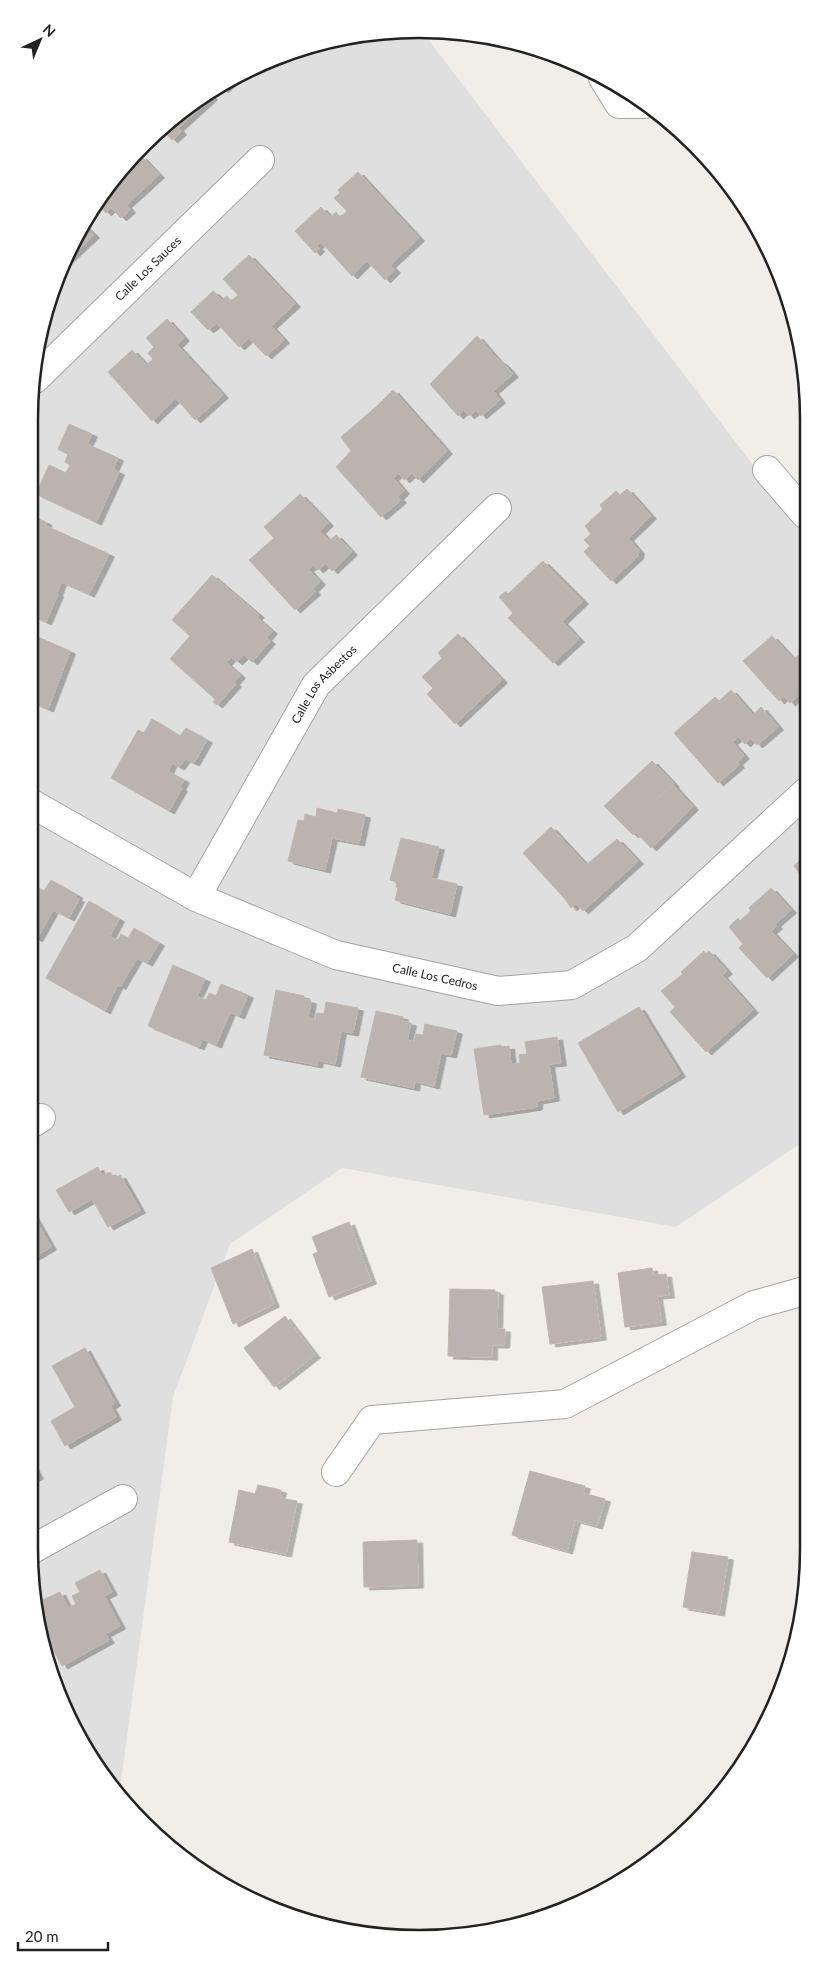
<svg xmlns="http://www.w3.org/2000/svg" width="837" height="1967" font-family="Lato,sans-serif">
<defs>
<filter id="shadow"><feDropShadow dx="5.5" dy="3" stdDeviation="0" flood-color="#0004"/></filter>
</defs>
<rect width="100%" height="100%" fill="#f1eeea"/>
<path fill="#e0dfdf" d="M393 30H421L805 533 807 1139 676 1227 342 1168 230 1244 173 1397 119 1796 81 1743 50 1674 29 1548V418L50 293 81 223 126 161 181 109 246 69 318 42Z"/>
<path fill="#bab3af" stroke="#c2b5ad" filter="url(#shadow)" d="M241 73 223 90 219 86 241 72Z
M208 93 212 97 178 128 181 132 172 140 163 130 158 135 156 133 181 109Z
M141 156 159 175 126 205 130 210 121 218 111 208 106 213 96 203 118 171 121 175Z
M358 172 419 238 390 265 395 270 385 280 367 261 352 276 321 242 317 246 319 249 315 253 295 231 321 207 330 217 336 212 340 217 347 211 334 198 340 193 338 190Z
M82 223 94 235 63 264 81 223Z
M249 255 295 304 271 326 284 340 266 356 249 338 239 347 217 323 208 330 191 312 213 291 222 300 227 296 231 301 238 295 223 279Z
M167 319 184 338 177 345 223 395 195 420 176 398 152 421 108 372 132 350 146 365 153 359 148 353 154 347 146 338Z
M477 336 498 360 503 363 513 374 493 391 500 400 481 416 476 410 469 416 464 410 458 416 430 384Z
M393 390 447 451 418 480 412 473 404 480 399 473 393 478 404 491 398 497 401 500 381 517 336 467 351 451 341 437 377 406Z
M69 424 92 434 87 444 118 458 113 469 119 472 96 522 36 494 49 465 66 473 70 465 65 462 68 454 58 449Z
M627 489 651 516 628 538 639 551 638 556 611 581 584 552 590 546 584 540 591 534 585 526 603 509 600 505 616 491 620 495Z
M300 494 328 523 320 531 329 541 336 535 352 552 332 571 326 563 318 570 313 565 308 569 320 582 313 589 315 592 295 610 249 560 274 538 264 527Z
M29 515 46 522V526L109 554 89 594 61 582 57 593 58 594 46 622 29 614Z
M543 561 583 601 562 621 579 639 553 663 508 618 513 613 499 597 506 591 508 594Z
M212 575 259 615 256 617 272 631 266 638 270 641 252 662 244 655 237 662 231 657 226 663 240 675 234 682 236 684 217 705 213 702 215 699 170 659 190 636 172 620Z
M29 633 70 651 48 709 29 701Z
M458 634 502 680 455 724 427 694 433 688 422 677 442 658 438 653Z
M772 636 793 659 806 650V689L790 703 784 696 779 701 743 661Z
M731 690 753 715 761 707 778 727 757 745 751 738 745 744 738 737 732 742 744 756 737 762 739 765 718 783 674 733 715 697 719 701Z
M152 719 180 736 186 728 207 740 194 763 185 759 179 767 172 763 168 771 184 780 180 787 182 788 169 811 111 778 138 730 144 733Z
M652 761 674 784 657 798 658 799 673 785 693 807 651 848 636 832 633 835 604 806Z
M317 808 337 813 338 809 365 815 359 843 332 838 325 870 288 861 298 820 304 821 305 814 316 817Z
M551 827 586 865 617 839 638 861 583 911 576 904 571 908 565 899 523 853Z
M401 838 439 847 431 878 457 884 450 914 395 900 398 888 396 887 397 882 390 880Z
M804 856 806 858V882L794 866Z
M51 880 77 895 76 898 79 899 69 918 53 910 37 939 29 934V887L35 891 37 887 44 891Z
M771 888 791 910 775 924 777 926 771 931 793 954 767 978 739 948 743 944 729 927 738 918 740 921 751 911 749 908Z
M89 901 119 919 110 936 117 941 121 934 128 938 134 928 159 943 147 963 137 958 120 987 118 984 105 1011 46 978Z
M704 951 706 954 709 951 727 971 722 975 753 1010 706 1052 670 1012 675 1007 661 991 683 974 681 972Z
M173 965 205 979 197 996 206 1000 209 993 216 996 221 984 248 995 239 1016 230 1012 216 1045 202 1039 199 1047 148 1026Z
M276 990 304 996V999L311 1001 308 1018 315 1020 317 1013 324 1014 326 1002 358 1008 353 1033 341 1031 335 1064 318 1060 317 1065 264 1055Z
M639 1007 680 1074 618 1112 578 1043Z
M376 1011 403 1017 402 1021 411 1023 407 1040 414 1042 416 1034 423 1035 425 1024 457 1031 451 1055 441 1053 434 1086 415 1081 414 1088 361 1077Z
M557 1037 561 1063 549 1064 554 1098 537 1101V1107L484 1115 474 1049 501 1045V1047L509 1046 511 1064 520 1063 519 1055 527 1054 525 1042Z
M98 1167 102 1176 110 1172 114 1178 120 1175 140 1210 108 1227 92 1199 69 1212 56 1190Z
M29 1208 51 1247 29 1260Z
M349 1222 371 1281 329 1297 313 1254 318 1252 312 1237Z
M252 1249 274 1304 233 1324 211 1268Z
M652 1268 653 1275 666 1274 669 1295 657 1296 661 1322 625 1327 618 1273Z
M593 1281 601 1337 550 1344 542 1287Z
M450 1289 495 1290V1292H498L497 1329H505L504 1345H492V1357L448 1356Z
M285 1316 315 1355 274 1387 244 1348Z
M85 1348 115 1403 110 1406 116 1417 65 1446 51 1421 75 1407 52 1366Z
M29 1459 38 1476 29 1481Z
M530 1471 585 1486 583 1493 605 1499 597 1526 575 1520 567 1551 512 1535Z
M258 1485 281 1490 279 1498 297 1501 286 1554 229 1542 239 1490 255 1494Z
M417 1540 418 1585 364 1587 363 1542Z
M692 1552 728 1557 719 1613 683 1607Z
M100 1570 112 1592 104 1596 120 1626 105 1634 109 1640 62 1666 42 1629 38 1602 60 1592 68 1608 76 1604 72 1596 80 1592 75 1583Z"/>
<g fill="none" stroke-linecap="round" stroke-linejoin="round">
<g stroke="#a3a3a3" stroke-width="30">
<g id="minor">
<path d="M603 78 619 104H645"/>
<path id="s1" d="M35 379 260 160"/>
<path d="M767 470 805 514"/>
<path id="s2" d="M29 802 196 897 336 955 498 991 572 985 637 948 806 792"/>
<path id="s3" d="M196 897 316 685 497 508"/>
<path d="M29 1125 41 1118"/>
<path d="M336 1472 372 1420 565 1404 754 1305 808 1290"/>
<path d="M29 1551 123 1499"/>
</g>
</g>
<use href="#minor" stroke="#fff" stroke-width="28"/>
</g>
<g text-anchor="middle" stroke-width="5" stroke-linejoin="round" paint-order="stroke">
<g font-size="12" fill="#222" stroke="#fff">
<text dy="4" stroke="none"><textPath href="#s1" startOffset="158">Calle Los Sauces</textPath></text>
<text dy="4" stroke="none"><textPath href="#s3" startOffset="249">Calle Los Asbestos</textPath></text>
<text dy="4" stroke="none"><textPath href="#s2" startOffset="445">Calle Los Cedros</textPath></text>
</g>
</g>
<path d="M0 0H837V1967H0ZM419 38H419A381 381 0 0 1 800 419V1549A381 381 0 0 1 419 1930H419A381 381 0 0 1 38 1549V419A381 381 0 0 1 419 38Z" fill="#fff" fill-rule="evenodd"/>
<path fill="none" stroke="#222" stroke-width="2.5" d="M419 38H419A381 381 0 0 1 800 419V1549A381 381 0 0 1 419 1930H419A381 381 0 0 1 38 1549V419A381 381 0 0 1 419 38Z"/>
<g transform="translate(40 40) rotate(44)" stroke="#ffffff" stroke-width="4" paint-order="stroke">
<path d="M0-4L9 19L0 12L-9 19Z" fill="#222222"/>
<text y="-8" font-size="14" font-weight="bold" text-anchor="middle" fill="#222222">N</text>
</g>
<path d="M18 1942v8h90v-8" fill="none" stroke="#222222" stroke-width="2.5"/>
<text x="25" y="1942" font-size="15" fill="#222222" stroke="#ffffff" stroke-width="4" paint-order="stroke">20 m</text>
</svg>
